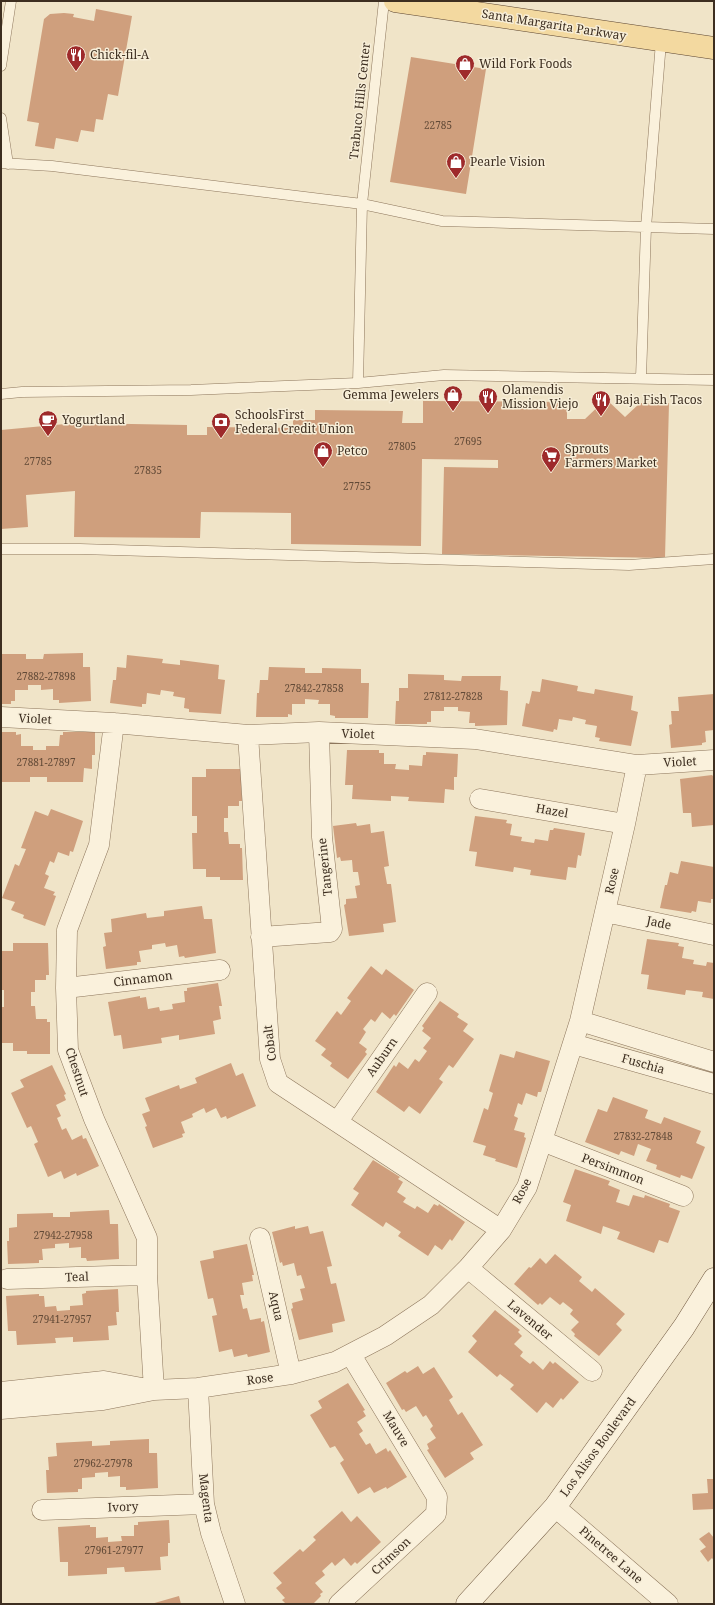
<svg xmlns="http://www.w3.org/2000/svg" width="715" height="1605" font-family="'Noto Serif',serif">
<rect width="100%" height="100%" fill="#f0e4c8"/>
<path fill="#cf9f7d" d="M96 9 132 16 118 96 108 94 103 120 96 119 94 132 81 130 78 142 56 138 54 149 35 146 39 123 27 121 44 19 50 14 64 13 74 14 73 17 94 21Z
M411 57 486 69 466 194 390 182Z
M606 399 625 417 640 403H669L665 558 442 554 444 467 498 468V460L422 459 421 546 291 544V513L201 512 200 538 74 537 75 491 26 495 28 527 1 529V430L76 423 187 425V435H207V427L293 428V420H315V410L403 411 402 423H423V401L567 402V419H585Z
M83 653V667H90L91 701 59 703V700H53V689L41 690V685H28V690H15V701H11V704H1V654H26V659H43L44 654Z
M127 655 163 659 162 663 180 665V660L219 665 218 679 225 680 221 714 189 712V709L184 708 185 698 173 696 174 692 161 690 160 695 147 693 146 704H142V707L110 703 113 680H116L117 667 126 668Z
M269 667 305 668V673H322V668L361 669V683H369L368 718H335V716L330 715V704H318L319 700 305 699V704H292V715L288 714V717H256L257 693H259L260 680H268Z
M408 674 444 675V680L461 681 462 676H501L500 690 508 691 507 725 475 726V723H469L470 712 458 711V707H444V711H431V722H427V724H395L396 701H399V688H408Z
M542 679 578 686 577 691 594 694 595 689 633 696 631 710 638 712 631 746 599 741 600 738 595 737 597 726 585 724 586 720 573 717 572 721 559 719 557 730 554 729 553 732 522 726 526 703 529 704 532 691 540 692Z
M714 694V730L705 731 706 742 702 743V745L671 748 669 725 672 724 671 711H679L678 697Z
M1 732H16V735L21 734V746H33V750H46V746H59L60 735H63V732H95V755H92V769L84 768 83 782H47V777H30V782H1Z
M347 750H379V753H384V764H396L395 769 409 770V765L422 766 423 755H426V752L458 754 457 777H454V790L445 789 444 803 408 801 409 797 391 796V801L352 799 353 785H345Z
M206 769H241L242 801H239V806H228V818H224V832H228L229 844H240V848H242L243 880H220V877H206V869H193L192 833H197V816H192V777H206Z
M712 775 714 777V825L692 827 691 813H683L680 779Z
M51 809 83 821 73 852 70 851 69 856 58 852 54 863 50 861 45 874 49 876 44 888 55 892 53 895 56 896 45 926 23 918 24 915 11 910 15 902 2 898 15 864 19 866 26 849 21 848 35 811 48 816Z
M475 816 507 820 506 823 512 824 510 835 522 837 521 841 534 843 535 839 548 841 550 830H553L554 828 585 833 581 856 578 855 576 868 568 867 566 880 530 875 531 870 514 867 513 872 475 866 477 852 469 851Z
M356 823 357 826 370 824 371 833 384 831 389 866 384 867 387 884H391L396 922 383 924 384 932 349 936 344 905 346 904V899L357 898 355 886 360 885 358 872H353L352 860 341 861 340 857 337 858 333 826Z
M681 861 714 867V899H711V903L698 901 696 912 692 911 691 913 660 908 665 885H667L670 872 678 874Z
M202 906 204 919H212L216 953 185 958 184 956 179 957 177 945 166 947 165 943 152 945V949L139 951 141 962H137V965L106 969 103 947 106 946 104 933 112 932 111 919 146 913 147 918 164 916V911Z
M647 939 679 943 678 946 684 947 682 958 694 960 693 964 706 966 707 962 714 963V999L702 997 703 992 686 990 685 995 647 989 649 975 641 974Z
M13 943H48L49 975H46V980H35V992H31V1006H35L36 1019H47V1022H50V1054H27V1051H13V1043H1V1007H4V990H1V951H13Z
M371 966 382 975 386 969 414 990 396 1016 394 1014 390 1019 382 1012 375 1022 371 1019 363 1029 366 1032 359 1043 367 1049 365 1052 367 1054 348 1079 330 1066 332 1063 321 1055 326 1049 315 1041 337 1011 341 1015 351 1001 347 998Z
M218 983 222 1006H219L221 1019 213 1021 215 1034 179 1040V1035L161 1038 162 1043 123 1049 121 1035 114 1036 108 1002 140 996V998L146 997 148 1009 159 1007 160 1011 173 1009 172 1004 185 1002 184 991H187V988Z
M440 1001 459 1014 457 1017 468 1024 463 1031 474 1039 453 1068 449 1065 439 1079 443 1082 420 1114 409 1106 404 1112 376 1092 394 1065 396 1067 399 1062 408 1069 415 1059 419 1062 427 1051 423 1048 431 1038 422 1031 424 1028 422 1026Z
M516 1051 550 1061 541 1092H538L537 1097 526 1093 522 1105 518 1103 514 1116 518 1118 514 1130 525 1133 524 1137 526 1138 517 1168 495 1161 496 1159 483 1155 486 1146 473 1142 484 1108 488 1110 493 1093 489 1091 500 1054 514 1058Z
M231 1063 236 1076 243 1073 256 1106 227 1119 226 1116 221 1118 216 1108 206 1113 204 1108 192 1114 193 1117 181 1122 185 1133 182 1134 183 1137 153 1148 145 1127 147 1126 142 1114 150 1111 145 1098 179 1085 180 1089 197 1083 195 1078Z
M52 1065 66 1094 64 1095 66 1100 56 1105 61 1116 57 1118 62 1130 66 1128 72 1140 82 1135 83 1139 86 1138 99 1166 77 1176 76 1173 64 1179 61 1171 48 1177 34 1144 38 1142 31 1126 27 1128 11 1093 24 1087 20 1080Z
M613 1097 648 1110 645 1118 661 1124 664 1117 701 1131 696 1143 705 1147 692 1179 681 1175 680 1178 656 1169 657 1165 646 1161 651 1149 638 1144 634 1156 621 1151 619 1155 585 1142 598 1109 607 1112Z
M373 1160 400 1177 398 1179 403 1182 397 1192 406 1198 403 1202 415 1209 417 1206 428 1213 434 1204 438 1206 439 1204 465 1222 452 1241 450 1239 442 1250 435 1245 428 1256 398 1236 401 1232 386 1222 383 1227 351 1205 359 1193 353 1189Z
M575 1169 610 1181 608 1185 620 1190 616 1202 629 1206 633 1195 644 1198 645 1195 670 1204 669 1207 680 1211 668 1243 659 1240 654 1253 617 1239 620 1232 603 1226 601 1234 566 1221 571 1205 563 1202Z
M109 1210 110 1224H118L119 1259 87 1261 86 1258H81V1247L69 1248V1243L55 1244V1248L42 1249 43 1260H39V1263L8 1264 7 1241H9V1228L17 1227V1214L53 1213V1217H70V1212Z
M295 1226V1229L308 1226 310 1234 323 1231 332 1266 327 1267 331 1284 336 1283 345 1321 332 1324 333 1332 299 1340 291 1309 293 1308 292 1303 303 1300 300 1289 305 1288 301 1275 297 1276 294 1263 283 1266 282 1262 280 1263 272 1232Z
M247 1244 254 1275H252L253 1281 242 1283 244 1295H240L243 1309 247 1308 250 1320 261 1318V1322L264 1321 270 1352 248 1357 247 1354 234 1357 232 1349 219 1352 212 1316 217 1315 213 1298 208 1299 200 1261 214 1258 213 1251Z
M555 1254 582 1277 579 1281 592 1292 595 1288 625 1314 616 1324 622 1330 599 1356 574 1336 575 1334 571 1330 579 1322 570 1314 573 1310 563 1302 560 1305 550 1297 542 1305 540 1303 538 1305 514 1284 529 1267 531 1268 540 1258 546 1264Z
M118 1289 119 1312H116L117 1325 108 1326 109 1340 73 1342V1337L55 1338 56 1343 17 1345 16 1331H8L6 1296 39 1294V1296H44L45 1307 56 1306 57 1311 70 1310V1306L83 1305 82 1294 86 1293V1291Z
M495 1310 520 1330 518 1332 522 1336 514 1344 523 1352 520 1356 530 1364 533 1361 543 1370 550 1361 553 1364 555 1362 579 1382 563 1400 561 1398 553 1408 546 1402 537 1413 510 1389 514 1385 500 1374 497 1377 468 1352 477 1341 472 1336Z
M418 1366 423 1374 434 1367 453 1397 449 1400 458 1415 462 1412 483 1445 470 1453 474 1459 445 1478 427 1450 429 1449 427 1444 436 1438 430 1429 433 1426 426 1415 423 1417 416 1406 406 1412 404 1409 402 1410 386 1383 405 1371 407 1373Z
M348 1383 365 1410 363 1411 366 1416 357 1422 363 1431 359 1434 366 1445 370 1443 376 1454 386 1448 388 1452 390 1450 407 1477 387 1489 386 1487 374 1493 370 1487 358 1494 340 1463 344 1460 335 1446 330 1448 310 1415 322 1408 318 1401Z
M149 1439V1453H157L158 1488 126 1490V1487H120V1476L108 1477V1472L95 1473V1477L82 1478V1489H78V1492L47 1493 46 1470H49L48 1457 57 1456 56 1443 92 1441V1446L110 1445V1441Z
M707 1479H714V1509L693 1510 692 1494 708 1493Z
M342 1511 351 1522 357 1516 381 1542 357 1564 355 1562 351 1566 344 1558 335 1566 332 1562 322 1571 325 1575 315 1583 323 1592 320 1594 321 1596 313 1604H286L282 1600 285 1598 276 1588 282 1583 273 1573 300 1549 303 1552 316 1540 313 1537Z
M169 1520 170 1543H168V1556L160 1557 161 1570 125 1572 124 1567 107 1568V1574L68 1576V1562H60L58 1527 90 1525V1527H96V1538L108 1537V1542L122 1541 121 1536H134V1525H138V1522Z
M709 1532 714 1538V1561L712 1558 708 1562 700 1551 706 1547 699 1539Z
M179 1596 181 1604H151Z"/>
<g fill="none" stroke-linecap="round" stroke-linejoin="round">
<g stroke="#8d765c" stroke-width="11">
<path id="lane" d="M1 66 11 1
M1 118 8 164
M1 163 52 166 362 204 442 221 714 229
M641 378 646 227 661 42
M358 383 362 204 384 1
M1 394 22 392 191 390 358 383 444 375 714 380
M1 549H80L629 565 714 559"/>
</g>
<g stroke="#8d765c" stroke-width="21">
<path id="street" d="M1 717 114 723 248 735 319 732 475 739 637 765 714 760
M114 723 99 845 67 930 66 988 68 1050 94 1119 147 1238V1275L154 1390
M248 735 270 1059 278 1083 501 1230
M480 799 625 824
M605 912 714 935
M261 937 330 932 332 929 322 837 319 732
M66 988 220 970
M580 1021 714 1062
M573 1044 714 1084
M338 1121 427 993
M542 1141 683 1196
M260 1238 291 1374
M468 1268 592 1371
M7 1279 147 1275
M198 1388 204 1504 211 1533 235 1604
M1 1392 104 1381 142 1388
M1 1409 103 1400 154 1390 198 1388 291 1374 335 1362 385 1336 431 1305 468 1268 501 1230 527 1187 542 1141 580 1021 625 824 637 765
M555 1507 668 1604
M42 1510 204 1504
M339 1604 436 1514 437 1497 351 1355"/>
</g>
<g stroke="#6f573f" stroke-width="23">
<path id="secondary" d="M467 1604 555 1507 684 1327 714 1279"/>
</g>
<g stroke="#5b4430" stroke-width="23">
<path id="primary" d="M395 1 714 48"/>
</g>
<use href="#lane" stroke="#faf1dc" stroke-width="10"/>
<use href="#street" stroke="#faf1dc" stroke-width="20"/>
<use href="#secondary" stroke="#faf1dc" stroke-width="22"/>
<use href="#primary" stroke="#f3d9a0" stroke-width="22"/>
</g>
<defs>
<g id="restaurant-pin" transform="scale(1)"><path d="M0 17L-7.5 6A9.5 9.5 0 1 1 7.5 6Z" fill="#9e2a2b" stroke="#f7eed8"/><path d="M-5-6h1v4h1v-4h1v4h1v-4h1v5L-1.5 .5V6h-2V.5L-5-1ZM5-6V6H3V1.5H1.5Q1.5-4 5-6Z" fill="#fff"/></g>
<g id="shop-pin" transform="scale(1)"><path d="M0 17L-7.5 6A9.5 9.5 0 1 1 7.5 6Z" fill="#9e2a2b" stroke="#f7eed8"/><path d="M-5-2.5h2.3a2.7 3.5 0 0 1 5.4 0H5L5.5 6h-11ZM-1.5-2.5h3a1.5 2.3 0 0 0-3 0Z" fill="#fff"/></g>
<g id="cafe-pin" transform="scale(1)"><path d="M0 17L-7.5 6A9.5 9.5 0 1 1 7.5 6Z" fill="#9e2a2b" stroke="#f7eed8"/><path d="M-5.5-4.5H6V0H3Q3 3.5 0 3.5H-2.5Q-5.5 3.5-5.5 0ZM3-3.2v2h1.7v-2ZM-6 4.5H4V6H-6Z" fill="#fff"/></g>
<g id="bank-pin" transform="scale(1)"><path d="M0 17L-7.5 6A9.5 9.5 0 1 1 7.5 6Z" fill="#9e2a2b" stroke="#f7eed8"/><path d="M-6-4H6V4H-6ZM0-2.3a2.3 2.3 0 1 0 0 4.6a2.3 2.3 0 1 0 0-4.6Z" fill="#fff"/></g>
<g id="supermarket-pin" transform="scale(1)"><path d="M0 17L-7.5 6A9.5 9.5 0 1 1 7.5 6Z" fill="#9e2a2b" stroke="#f7eed8"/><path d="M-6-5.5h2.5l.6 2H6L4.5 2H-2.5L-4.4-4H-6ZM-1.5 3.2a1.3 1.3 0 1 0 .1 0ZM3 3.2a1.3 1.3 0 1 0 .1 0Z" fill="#fff"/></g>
</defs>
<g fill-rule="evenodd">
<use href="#restaurant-pin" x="76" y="55"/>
<use href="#shop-pin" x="465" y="64"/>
<use href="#shop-pin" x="456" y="162"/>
<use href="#shop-pin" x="453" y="395"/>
<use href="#restaurant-pin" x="488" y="397"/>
<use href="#restaurant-pin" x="601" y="400"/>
<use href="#cafe-pin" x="48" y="420"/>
<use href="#bank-pin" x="221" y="422"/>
<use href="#shop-pin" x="323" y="451"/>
<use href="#supermarket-pin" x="551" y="456"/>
</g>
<g text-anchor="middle" stroke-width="3" stroke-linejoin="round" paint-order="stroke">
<g font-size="10" fill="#624a37">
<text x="438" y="129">22785</text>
<text x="468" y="445">27695</text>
<text x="402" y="450">27805</text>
<text x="38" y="465">27785</text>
<text x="148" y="474">27835</text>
<text x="357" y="490">27755</text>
<text x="46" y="680">27882-27898</text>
<text x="314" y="692">27842-27858</text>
<text x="453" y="700">27812-27828</text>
<text x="46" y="766">27881-27897</text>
<text x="643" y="1140">27832-27848</text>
<text x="63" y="1239">27942-27958</text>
<text x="62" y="1323">27941-27957</text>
<text x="103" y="1467">27962-27978</text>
<text x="114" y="1554">27961-27977</text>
</g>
<g font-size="12" fill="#3d2e20" stroke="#f7eed8">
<text transform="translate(554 25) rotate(9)" y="4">Santa Margarita Parkway</text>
<text transform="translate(360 101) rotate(-84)" y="4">Trabuco Hills Center</text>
<text transform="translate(35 719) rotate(3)" y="4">Violet</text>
<text transform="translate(358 734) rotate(2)" y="4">Violet</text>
<text transform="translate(680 762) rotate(-3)" y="4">Violet</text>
<text transform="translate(552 811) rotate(10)" y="4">Hazel</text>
<text transform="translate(325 867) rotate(-96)" y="4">Tangerine</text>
<text transform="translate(612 881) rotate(-77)" y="4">Rose</text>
<text transform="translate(659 923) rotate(12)" y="4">Jade</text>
<text transform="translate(143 979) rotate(-7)" y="4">Cinnamon</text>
<text transform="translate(270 1043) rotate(-97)" y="4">Cobalt</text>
<text transform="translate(382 1057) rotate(-55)" y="4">Auburn</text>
<text transform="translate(643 1064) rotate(16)" y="4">Fuschia</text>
<text transform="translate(77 1072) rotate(72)" y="4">Chestnut</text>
<text transform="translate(613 1169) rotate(21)" y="4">Persimmon</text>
<text transform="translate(522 1191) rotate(-63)" y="4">Rose</text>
<text transform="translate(77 1277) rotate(-2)" y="4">Teal</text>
<text transform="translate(276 1306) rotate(77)" y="4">Aqua</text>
<text transform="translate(530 1320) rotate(40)" y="4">Lavender</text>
<text transform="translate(260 1379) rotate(-8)" y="4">Rose</text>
<text transform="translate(396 1429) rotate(59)" y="4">Mauve</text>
<text transform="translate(598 1447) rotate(-54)" y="4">Los Alisos Boulevard</text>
<text transform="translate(206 1498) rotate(83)" y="4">Magenta</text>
<text transform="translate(123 1507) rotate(-2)" y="4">Ivory</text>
<text transform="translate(611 1555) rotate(41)" y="4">Pinetree Lane</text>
<text transform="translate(391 1556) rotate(-43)" y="4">Crimson</text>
</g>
<g font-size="12" fill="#3d2e20" stroke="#f7eed8" text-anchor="start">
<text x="90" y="59">Chick-fil-A</text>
<text x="479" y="68">Wild Fork Foods</text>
<text x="470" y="166">Pearle Vision</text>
<text x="502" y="394">Olamendis<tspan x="502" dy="14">Mission Viejo</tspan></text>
<text x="439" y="399" text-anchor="end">Gemma Jewelers</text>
<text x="615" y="404">Baja Fish Tacos</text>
<text x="235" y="419">SchoolsFirst<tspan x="235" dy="14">Federal Credit Union</tspan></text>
<text x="62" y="424">Yogurtland</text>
<text x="565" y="453">Sprouts<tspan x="565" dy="14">Farmers Market</tspan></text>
<text x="337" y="455">Petco</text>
</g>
</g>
<rect width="715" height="1605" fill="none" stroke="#3d2e20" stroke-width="4"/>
</svg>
